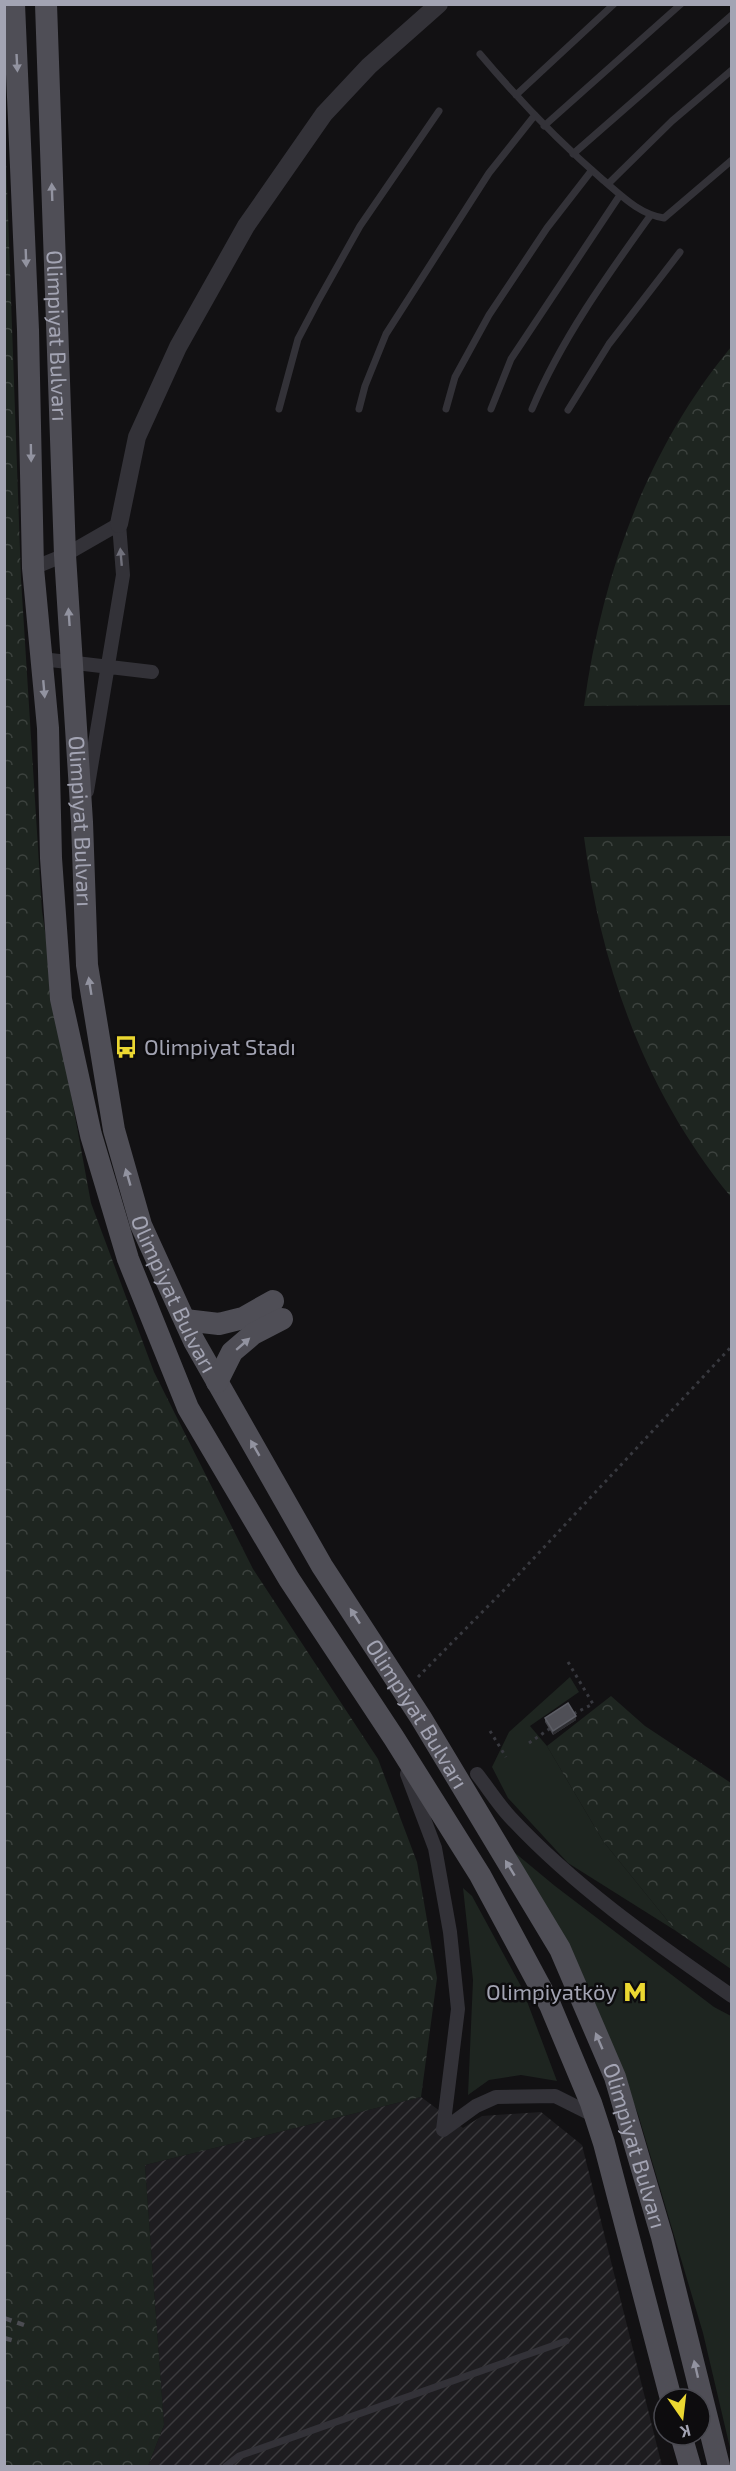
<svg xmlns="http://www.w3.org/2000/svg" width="736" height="2471" font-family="'Exo 2',sans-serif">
<defs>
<pattern id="industrial-furrows" width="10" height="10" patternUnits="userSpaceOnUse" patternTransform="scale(1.5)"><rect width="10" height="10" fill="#1e1d20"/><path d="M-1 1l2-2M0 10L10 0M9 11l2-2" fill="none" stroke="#3c3b3e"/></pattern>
<pattern id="forest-crowns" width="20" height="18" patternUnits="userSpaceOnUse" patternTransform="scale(1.5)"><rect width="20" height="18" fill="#1e2520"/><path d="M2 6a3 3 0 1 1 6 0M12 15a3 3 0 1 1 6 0" fill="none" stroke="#3c423e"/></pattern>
</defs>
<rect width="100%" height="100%" fill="#121113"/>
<path fill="url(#industrial-furrows)" d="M421 2097 463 2128 482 2116 541 2112 582 2145 662 2466H148L164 2425 145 2165Z"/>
<path fill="#1e2520" d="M570 1677 579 1692 530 1726 547 1746 603 1841 676 1931 568 1863 508 1798 492 1767 509 1732Z
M514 1852 555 1886 714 2007 731 2016V2452L703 2333 638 2114 581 1971Z
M463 1888 472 1896 522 1988 557 2081 521 2075 489 2080 468 2095 473 1980Z"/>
<path fill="url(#forest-crowns)" d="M4 102 21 579 42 911 64 1057 91 1203 154 1372 253 1569 378 1759 417 1862 437 1978 421 2097 145 2165 164 2425 148 2466H5Z
M731 347V705L584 706C602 575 646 450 731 347Z
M731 836H732L731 1197C646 1094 601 968 584 837Z
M611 1696 645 1726 731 1783V1969L676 1931 603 1841 547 1746Z"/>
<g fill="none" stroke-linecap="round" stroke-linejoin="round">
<path stroke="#38393f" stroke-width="3" stroke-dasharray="3 4.5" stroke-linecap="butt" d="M568 1662 593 1704 573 1714
M418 1677 505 1589 732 1346
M490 1731 506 1757
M529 1743 552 1727"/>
<path stroke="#333238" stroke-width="7" d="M480 54C518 99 558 141 603 180 622 196 639 214 664 218L732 160
M516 95 614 4
M544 126 681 4
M573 154 732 15
M608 184 672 121 732 70
M279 409 298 339 318 301 360 226 439 111
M359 409 365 386 386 334 489 173 535 115
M446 409 455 377 489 315 547 228 592 170
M491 409 511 359 620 195
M532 409C561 340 606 277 650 216
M568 410 609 344 680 252
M226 2466 239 2456 566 2341"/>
<path stroke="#333238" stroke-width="14" d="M33 568 65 555 119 524 123 575 87 791
M42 659 152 672
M407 1774 435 1848 450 1932 458 2009 443 2130
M477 1774C488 1788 498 1804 510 1817 576 1888 653 1941 732 1996
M443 2130 476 2106 496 2097 555 2096 595 2116"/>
<path stroke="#333238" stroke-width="18" d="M119 524 137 437 178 347 246 226 324 114 369 66 439 4"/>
<g stroke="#4f4e56" stroke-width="22">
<path d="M14 4 28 330 33 568 48 728 51 858 61 999 91 1135 128 1259 188 1408 289 1579 394 1738 480 1875 550 2005 591 2103 604 2143 671 2399"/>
<path id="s1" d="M46 4 65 555 82 822 87 965 114 1130 141 1225 194 1341 322 1566 421 1718 560 1949 615 2077 662 2237 719 2466"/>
<path d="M185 1320 219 1324 243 1318 273 1301"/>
<path d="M217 1382 232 1352 253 1334 282 1319"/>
<path d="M681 2435 690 2466"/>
</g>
<path stroke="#4b4c52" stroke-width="4.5" stroke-dasharray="8 6" stroke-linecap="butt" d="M4 2318 24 2325
M4 2338 18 2342"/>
</g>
<path fill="#45454b" d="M545 1718 576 1720 553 1735 545 1722Z"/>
<path fill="#2c2c30" d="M576 1716V1720L553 1735V1731Z"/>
<path fill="#4f4f56" stroke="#5c5d65" stroke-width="1.5" d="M568 1703 576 1716 553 1731 545 1718Z"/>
<defs><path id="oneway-solid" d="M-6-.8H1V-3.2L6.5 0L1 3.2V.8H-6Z" transform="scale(1.5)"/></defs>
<g fill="#9293a0">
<use href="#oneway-solid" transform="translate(17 63) rotate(87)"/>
<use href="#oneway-solid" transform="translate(52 192) rotate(-92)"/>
<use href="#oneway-solid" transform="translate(26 258) rotate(88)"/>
<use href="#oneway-solid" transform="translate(31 453) rotate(89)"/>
<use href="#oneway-solid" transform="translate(69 617) rotate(-94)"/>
<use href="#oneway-solid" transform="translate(44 689) rotate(85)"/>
<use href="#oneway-solid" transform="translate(90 986) rotate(-99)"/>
<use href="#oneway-solid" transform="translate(128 1177) rotate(-106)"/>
<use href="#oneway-solid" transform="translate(243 1344) rotate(-41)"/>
<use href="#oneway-solid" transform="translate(255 1448) rotate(-120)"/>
<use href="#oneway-solid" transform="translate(355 1616) rotate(-123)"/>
<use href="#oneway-solid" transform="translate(510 1868) rotate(-121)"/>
<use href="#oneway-solid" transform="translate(599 2041) rotate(-113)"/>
<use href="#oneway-solid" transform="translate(696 2369) rotate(-103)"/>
</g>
<use fill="#71717c" href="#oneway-solid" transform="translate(121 557) rotate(-95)"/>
<defs>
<g id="bus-bare" transform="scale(1.8)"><path d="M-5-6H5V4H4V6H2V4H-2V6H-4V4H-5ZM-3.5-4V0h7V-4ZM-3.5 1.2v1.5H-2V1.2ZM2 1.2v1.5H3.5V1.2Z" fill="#ebd731" stroke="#0d0c0e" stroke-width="2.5" paint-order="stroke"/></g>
<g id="metro-bare" transform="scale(1.8)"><path d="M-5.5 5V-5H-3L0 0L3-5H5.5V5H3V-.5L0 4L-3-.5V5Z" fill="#ebd731" stroke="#0d0c0e" stroke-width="2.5" paint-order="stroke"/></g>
</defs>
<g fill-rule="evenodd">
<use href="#bus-bare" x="126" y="1047"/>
<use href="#metro-bare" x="635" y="1992"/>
</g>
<g text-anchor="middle" stroke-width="5" stroke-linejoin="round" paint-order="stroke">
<g font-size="22" fill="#a3a4b3" stroke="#0d0c0e">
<text dy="8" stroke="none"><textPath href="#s1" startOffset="332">Olimpiyat Bulvarı</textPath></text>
<text dy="8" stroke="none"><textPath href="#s1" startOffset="818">Olimpiyat Bulvarı</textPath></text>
<text dy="8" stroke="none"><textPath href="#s1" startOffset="1304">Olimpiyat Bulvarı</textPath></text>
<text dy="8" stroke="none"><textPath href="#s1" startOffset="1790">Olimpiyat Bulvarı</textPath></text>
<text dy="8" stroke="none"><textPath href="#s1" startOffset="2276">Olimpiyat Bulvarı</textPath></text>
</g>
<g font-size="22" fill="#a3a4b3" stroke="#0d0c0e" text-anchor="start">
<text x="144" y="1055">Olimpiyat Stadı</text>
<text x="617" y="2000" text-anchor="end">Olimpiyatköy</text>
</g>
</g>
<rect width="736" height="2471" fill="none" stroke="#a3a4b3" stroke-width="12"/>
<g transform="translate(682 2417) rotate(166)"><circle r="28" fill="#0d0c0e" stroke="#494950" stroke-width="1.5"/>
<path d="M0-4.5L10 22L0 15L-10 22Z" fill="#ebd731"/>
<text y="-9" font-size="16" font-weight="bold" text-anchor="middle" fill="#a3a4b3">K</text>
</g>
</svg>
